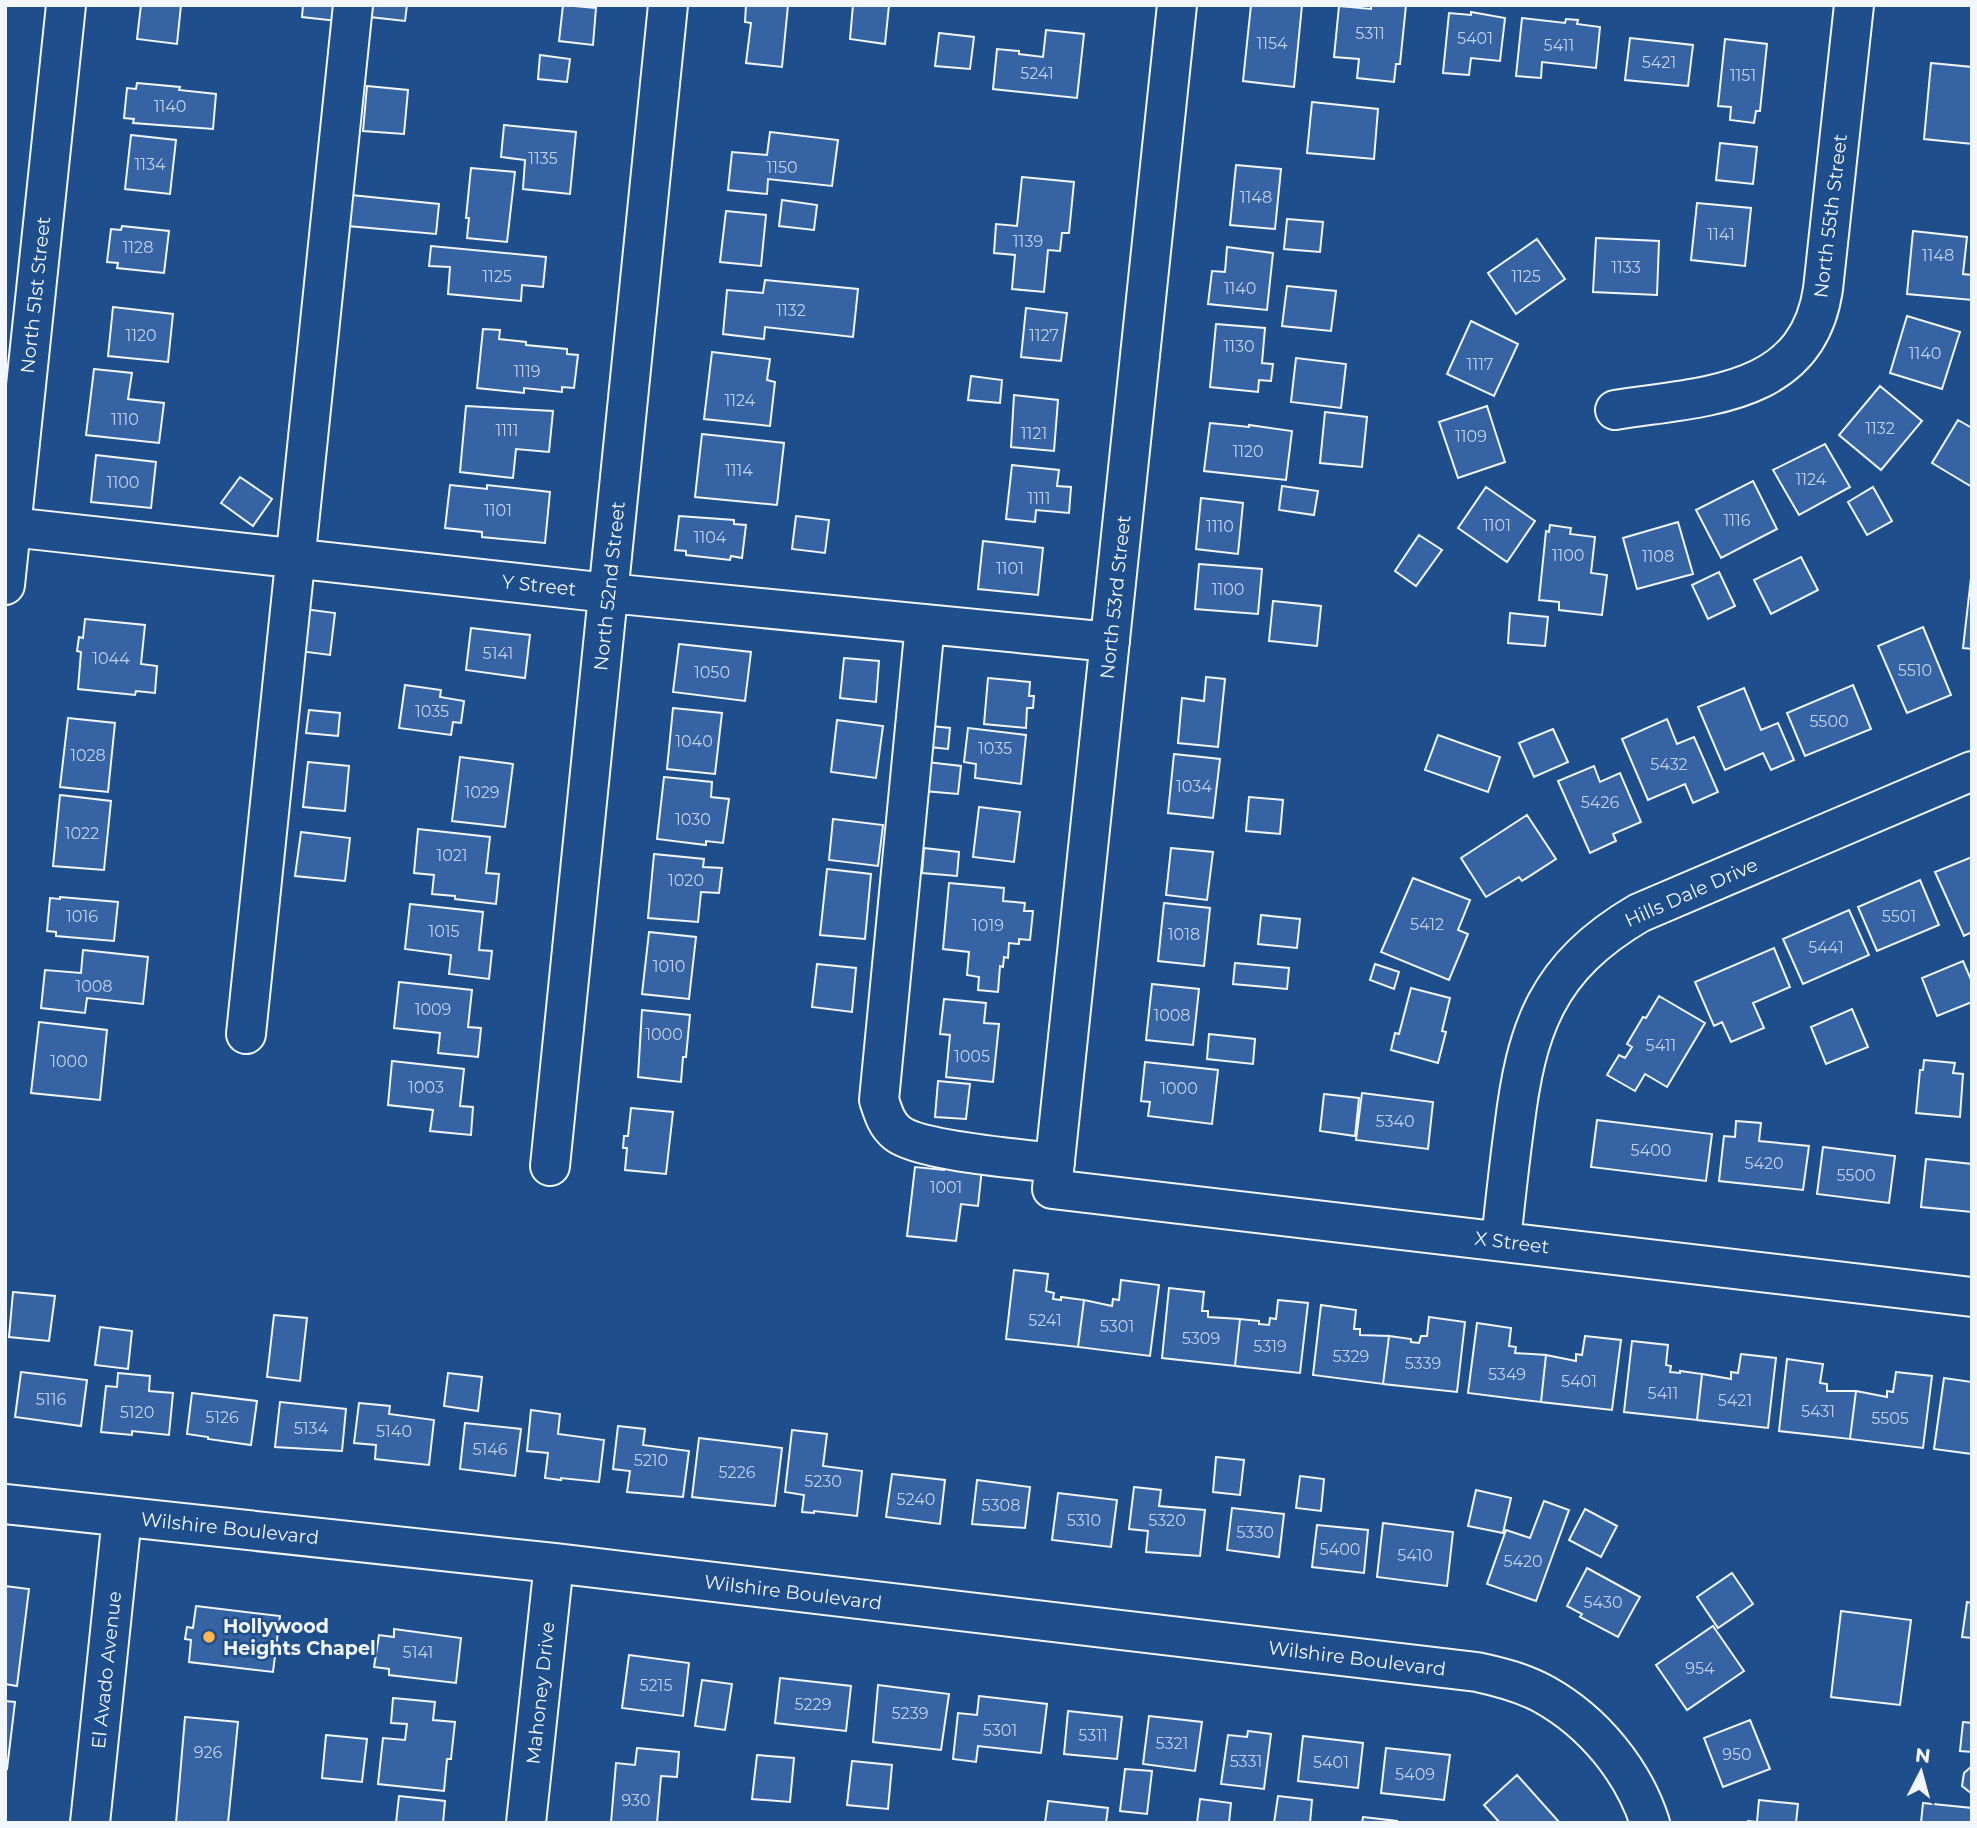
<svg xmlns="http://www.w3.org/2000/svg" width="1977" height="1828" font-family="Montserrat,sans-serif">
<rect width="100%" height="100%" fill="#1f4e8c"/>
<path fill="#3563a3" stroke="#f2f6ff" stroke-width="2" d="M141 5H181L177 44 137 39Z
M303 5H339L337 21 302 17Z
M362 5H407L405 21 361 16Z
M563 5 596 8 593 45 559 41Z
M746 5H788L782 67 746 63 751 23 745 22Z
M853 5H889L885 44 850 39Z
M1251 5H1302L1294 87 1243 81Z
M1371 5H1406L1400 64H1396L1394 82 1357 78 1359 59 1334 57 1339 6 1371 9Z
M1471 12 1505 18 1500 61 1471 58 1469 75 1443 73 1449 13 1471 15Z
M1522 18 1565 23 1566 19 1578 20 1577 24 1600 27 1596 68 1542 62 1541 78 1516 76Z
M1046 30 1084 34 1077 98 993 89 997 49 1019 51V54L1043 57Z
M939 33 974 37 970 69 935 66Z
M1630 38 1693 45 1688 86 1625 80Z
M1725 39 1767 44 1760 111H1756L1754 123 1730 120 1731 107 1718 106Z
M540 55 570 59 567 82 538 79Z
M1931 63 1972 67V144L1924 139Z
M137 83 180 87 179 90 216 94 213 129 133 123 134 119 124 118 127 88 136 89Z
M367 86 408 90 404 134 363 131Z
M1312 102 1378 109 1374 159 1307 153Z
M504 125 576 132 570 194 523 189 525 160 501 157Z
M770 132 838 140 832 186 768 179 767 194 728 190 732 152 767 155Z
M131 135 176 140 170 194 125 189Z
M1720 143 1757 147 1753 184 1716 180Z
M1236 165 1281 169 1275 229 1230 225Z
M471 168 515 172 507 242 467 238 469 218H466Z
M1022 177 1074 182 1069 233H1062L1060 251 1048 250 1044 292 1012 289 1015 255 994 253 996 224 1017 226Z
M351 195 439 204 436 234 348 226Z
M782 200 817 205 814 230 779 226Z
M1697 203 1751 208 1745 266 1691 260Z
M726 211 766 215 761 266 720 262Z
M1287 219 1323 222 1320 252 1284 249Z
M122 226 169 231 164 273 117 268 118 263 107 262 111 229 121 230Z
M1913 231 1967 237 1963 274 1972 275V300L1907 294Z
M1596 238 1659 241 1657 295 1593 292Z
M1537 239 1565 279 1516 314 1488 273Z
M431 246 546 257 543 287 522 285 521 301 448 294 450 267 429 266Z
M1227 247 1273 253 1267 310 1208 304 1212 271 1225 272Z
M765 280 858 289 853 337 765 327 764 339 723 334 727 290 763 293Z
M1287 286 1336 291 1331 331 1282 326Z
M113 307 173 314 168 362 108 356Z
M1026 308 1067 313 1061 361 1021 357Z
M1907 316 1960 332 1942 389 1890 373Z
M1471 321 1518 344 1494 396 1447 374Z
M1216 324 1265 328 1262 363 1273 364 1271 381 1259 380 1258 392 1210 387Z
M483 329 500 330 499 339 526 342V345L567 349V354L578 355 574 388 562 387V392L524 388V393L477 388Z
M712 352 770 359 767 380 775 382 770 426 704 419Z
M1296 358 1346 364 1341 408 1291 402Z
M94 369 132 373 128 399 164 403 159 443 86 435Z
M971 376 1002 380 1000 403 968 400Z
M1880 386 1922 421 1881 470 1839 435Z
M1014 395 1058 400 1054 451 1011 447Z
M466 406 553 411 549 452 516 449 513 478 460 472Z
M1487 406 1505 462 1458 478 1439 422Z
M1325 412 1367 417 1362 467 1320 463Z
M1958 420 1972 428V487L1932 463Z
M1210 423 1249 427V425L1292 431 1286 480 1204 471Z
M702 434 784 443 777 505 695 497Z
M1825 444 1850 487 1799 515 1773 470Z
M96 455 156 462 151 508 91 502Z
M1012 465 1059 470 1057 486 1071 487 1069 513 1036 510 1035 522 1006 519Z
M240 477 272 499 253 526 221 503Z
M1753 481 1777 529 1721 558 1696 510Z
M450 485 487 489V485L550 492 545 543 482 537V532L445 528Z
M1282 486 1318 491 1314 515 1279 510Z
M1486 487 1535 521 1507 562 1458 528Z
M1873 487 1892 521 1867 535 1848 502Z
M1201 498 1243 503 1238 554 1196 549Z
M679 516 734 520V524L746 525 742 558 731 556 730 560 686 555V551L675 550Z
M796 516 829 520 825 553 792 549Z
M1678 522 1693 574 1637 589 1623 538Z
M1550 525 1571 528 1570 534 1595 537 1591 573 1607 575 1602 615 1559 610V602L1539 600 1546 531 1549 532Z
M1419 535 1442 550 1416 586 1395 571Z
M983 541 1043 548 1038 595 978 589Z
M1801 557 1818 590 1771 614 1754 580Z
M1199 564 1262 569 1258 614 1195 609Z
M1719 572 1735 606 1708 619 1692 585Z
M1971 578H1972V649L1963 648Z
M1273 601 1321 606 1317 646 1269 641Z
M304 609 335 613 330 655 299 651Z
M1510 613 1548 617 1545 646 1508 643Z
M85 619 145 625 141 664 157 666 155 693 136 691 135 695 78 689 81 652 77 651 79 637 83 638Z
M1923 627 1951 695 1907 713 1878 646Z
M471 628 530 635 525 678 466 670Z
M679 644 751 652 745 701 673 692Z
M844 658 879 661 876 702 840 698Z
M1206 677 1225 679 1218 747 1178 743 1182 698 1204 701Z
M988 678 1030 682 1029 696H1034L1033 708H1027L1026 728 984 724Z
M405 685 441 690 440 697 464 701 461 723 453 722 451 735 399 728Z
M1853 685 1871 729 1805 756 1787 713Z
M1744 688 1761 730 1778 723 1794 760 1771 770 1763 753 1725 770 1698 707Z
M673 708 722 713 715 774 667 769Z
M309 710 340 713 338 736 306 733Z
M68 718 115 723 108 792 60 787Z
M1667 719 1677 744 1694 737 1718 792 1693 803 1685 784 1648 800 1622 739Z
M837 720 883 726 876 778 831 772Z
M931 726 950 728 948 749 929 747Z
M968 728 1026 735 1021 784 975 778 976 764 964 762Z
M1553 729 1568 762 1534 777 1519 743Z
M1438 735 1500 757 1488 792 1425 770Z
M1174 754 1220 759 1213 818 1168 813Z
M460 757 513 764 505 827 452 821Z
M308 762 349 766 345 811 303 807Z
M927 762 961 766 958 794 924 791Z
M1594 766 1600 782 1620 773 1641 822 1613 834 1616 841 1590 853 1558 781Z
M664 777 712 782 711 797 729 799 723 843 706 841V845L657 839Z
M60 795 111 801 104 870 53 866Z
M1249 797 1283 800 1280 834 1246 831Z
M979 807 1020 812 1014 862 973 857Z
M1527 815 1556 859 1522 881 1519 877 1486 897 1461 858Z
M833 819 883 825 878 866 829 860Z
M418 829 490 837 486 873 499 874 496 904 455 899V896L432 894 434 875 414 873Z
M301 832 350 838 345 881 295 876Z
M924 848 959 852 957 876 922 873Z
M1171 848 1213 852 1207 900 1166 895Z
M654 854 704 859 703 867 722 868 719 893 701 892 698 922 648 918Z
M1972 857V932L1964 936 1935 872Z
M827 869 871 874 865 939 820 935Z
M1413 878 1470 900 1458 930 1468 934 1449 980 1381 952Z
M1920 880 1939 925 1877 951 1858 907Z
M949 883 1004 888 1003 901 1025 903 1024 911H1033L1030 940 1019 939V944L1009 943 1008 958 1004 957 1003 967 1000 966 998 992 978 990 979 977 967 975 969 952 943 949Z
M60 897 118 902 114 941 56 936V932L47 931 50 898 60 899Z
M1164 903 1210 908 1204 966 1158 961Z
M410 904 483 912 479 950 492 951 489 979 449 974 451 955 405 949Z
M1849 910 1869 955 1803 984 1783 939Z
M1261 915 1300 919 1297 948 1258 944Z
M649 932 696 937 689 999 642 994Z
M1774 948 1790 987 1753 1003 1764 1028 1731 1042 1722 1022 1714 1026 1695 982Z
M83 950 148 957 143 1004 87 998 85 1013 41 1008 45 970 81 973Z
M1963 961 1972 982V1002L1937 1016 1922 978Z
M1235 963 1289 968 1287 989 1233 984Z
M817 964 856 968 852 1012 812 1007Z
M1375 964 1399 972 1394 989 1370 980Z
M399 982 472 990 468 1027 481 1028 478 1057 438 1053 440 1033 394 1028Z
M1152 984 1199 989 1193 1045 1146 1040Z
M1411 988 1450 998 1442 1031 1446 1032 1438 1063 1391 1050 1395 1033 1399 1034Z
M1659 996 1705 1023 1667 1087 1645 1074 1635 1091 1607 1075 1619 1055 1625 1058 1632 1047 1627 1044 1643 1017 1646 1018Z
M944 999 986 1003 984 1023 999 1024 993 1082 946 1077 950 1035 940 1034Z
M1852 1009 1868 1047 1826 1064 1811 1027Z
M642 1010 690 1015 686 1057H683L681 1082 638 1077Z
M39 1022 107 1030 100 1100 31 1093Z
M1209 1034 1255 1039 1253 1064 1207 1059Z
M1924 1060 1955 1063 1953 1073 1963 1074 1960 1117 1916 1113 1920 1070H1923Z
M392 1061 464 1069 460 1106 473 1107 471 1135 430 1131 433 1110 388 1105Z
M1145 1062 1218 1070 1212 1124 1148 1116 1150 1102 1141 1101Z
M938 1081 970 1084 966 1119 935 1117Z
M1362 1093 1433 1102 1428 1149 1356 1140Z
M1324 1094 1359 1098 1355 1136 1320 1131Z
M631 1108 673 1112 666 1174 625 1170 627 1148H623L624 1136H628Z
M1597 1120 1712 1134 1706 1181 1591 1167Z
M1736 1121 1761 1123 1759 1141 1809 1146 1803 1190 1719 1181 1724 1136 1735 1137Z
M1823 1147 1895 1156 1889 1203 1817 1194Z
M1926 1159 1972 1164V1212L1921 1207Z
M944 1164 982 1168 978 1206 961 1204 956 1241 907 1236 915 1167 944 1170Z
M1014 1270 1048 1274 1046 1291 1054 1293 1053 1299 1061 1300V1297L1084 1300 1078 1347 1006 1339Z
M1121 1280 1159 1285 1150 1356 1078 1347 1084 1300 1112 1306 1113 1299 1119 1300Z
M1169 1288 1204 1292 1202 1311H1208V1317L1240 1319 1235 1366 1162 1358Z
M13 1292 55 1296 49 1341 9 1337Z
M1278 1300 1308 1303 1300 1373 1235 1366 1240 1319 1259 1321V1324L1269 1325 1270 1318 1276 1319Z
M1321 1305 1356 1310 1354 1329H1360V1335L1389 1336 1383 1384 1313 1375Z
M274 1315 307 1318 300 1381 267 1377Z
M1429 1317 1465 1322 1457 1392 1383 1384 1389 1336 1411 1339V1342L1419 1343 1421 1336H1427Z
M1477 1323 1511 1328 1509 1346 1516 1347 1515 1353 1546 1355 1541 1402 1468 1393Z
M100 1327 132 1331 128 1369 95 1365Z
M1585 1336 1621 1340 1612 1410 1541 1402 1546 1355 1576 1361V1354L1582 1355Z
M1632 1341 1668 1345 1666 1365 1671 1366 1670 1372 1680 1373V1371L1702 1374 1697 1420 1624 1412Z
M1741 1354 1776 1358 1768 1428 1697 1420 1702 1374 1731 1379V1372L1738 1373Z
M1787 1359 1823 1364 1820 1383 1827 1384V1391H1856L1850 1439 1779 1431Z
M21 1372 87 1380 81 1426 15 1417Z
M1896 1372 1932 1376 1923 1448 1850 1439 1856 1391 1887 1397V1391L1893 1392Z
M118 1373 150 1376 149 1391 173 1393 169 1435 132 1431V1435L101 1432 106 1386 117 1387Z
M448 1373 482 1377 478 1411 444 1406Z
M1944 1378 1972 1382V1454L1934 1449Z
M192 1393 257 1401 251 1445 208 1439V1437L187 1434Z
M280 1402 346 1409 342 1451 275 1447Z
M359 1403 390 1406 389 1414 434 1420 429 1465 375 1459 376 1445 354 1443Z
M531 1410 560 1414 558 1434 604 1440 599 1482 561 1478V1480L545 1478 548 1453 527 1451Z
M465 1423 521 1429 515 1476 460 1469Z
M618 1426 645 1429 643 1445 689 1451 683 1497 627 1492 630 1471 613 1469Z
M792 1430 827 1434 823 1466 862 1471 857 1516 814 1511V1513L802 1512 804 1495 785 1492Z
M699 1438 782 1448 775 1506 692 1497Z
M1216 1457 1244 1460 1240 1495 1213 1492Z
M892 1474 945 1480 940 1524 886 1517Z
M1300 1476 1324 1479 1321 1511 1296 1508Z
M977 1480 1030 1487 1025 1528 972 1524Z
M1134 1487 1161 1490 1159 1506 1205 1510 1200 1556 1146 1552 1148 1531 1129 1529Z
M1476 1490 1511 1498 1503 1533 1468 1526Z
M1058 1493 1117 1500 1111 1547 1052 1540Z
M1544 1501 1569 1510 1536 1601 1487 1584 1506 1530 1530 1538Z
M1232 1508 1284 1514 1279 1557 1227 1550Z
M1585 1509 1617 1526 1601 1557 1569 1540Z
M1383 1523 1453 1532 1447 1586 1377 1577Z
M1317 1525 1368 1530 1364 1573 1312 1567Z
M1587 1568 1640 1597 1618 1637 1580 1617 1582 1614 1567 1606Z
M1732 1573 1753 1604 1718 1628 1697 1597Z
M5 1586 29 1589 17 1686 5 1684Z
M1967 1602 1972 1603V1638L1962 1637Z
M196 1606 280 1616 273 1672 189 1662 191 1640 185 1639 187 1627 193 1628Z
M1841 1611 1911 1620 1900 1705 1831 1697Z
M1713 1626 1744 1671 1687 1710 1656 1665Z
M394 1629 461 1638 456 1683 389 1675V1669L374 1667 379 1635 394 1637Z
M629 1655 689 1663 683 1716 622 1708Z
M780 1678 851 1686 846 1731 775 1723Z
M702 1680 732 1684 725 1730 695 1726Z
M878 1685 949 1694 941 1750 873 1742Z
M979 1696 1047 1704 1041 1753 978 1746 976 1762 953 1759 958 1713 977 1715Z
M393 1698 435 1702 433 1720 455 1722 451 1759H447L444 1791 378 1784 383 1738 405 1740 407 1724 391 1723Z
M5 1701 15 1702 7 1769H5Z
M1068 1711 1122 1717 1117 1759 1064 1754Z
M1149 1716 1202 1722 1195 1771 1143 1764Z
M185 1717 238 1722 228 1823H176Z
M1750 1720 1770 1769 1723 1787 1704 1738Z
M1963 1722 1972 1723V1752L1960 1751Z
M1248 1731 1271 1734 1264 1789 1221 1784 1228 1735 1247 1737Z
M326 1735 367 1739 362 1782 322 1778Z
M1303 1736 1363 1743 1358 1788 1298 1781Z
M637 1748 679 1752 677 1777 661 1776 657 1823H611L616 1763 635 1765Z
M1386 1748 1450 1755 1444 1800 1381 1793Z
M757 1755 794 1758 790 1802 752 1799Z
M852 1761 892 1765 888 1809 847 1805Z
M1972 1766V1794L1962 1786 1964 1773Z
M1125 1769 1152 1771 1147 1814 1120 1811Z
M1517 1775 1559 1822V1823H1500L1484 1805Z
M399 1796 445 1801 443 1823H396Z
M1278 1796 1312 1800 1310 1823H1274Z
M1200 1799 1231 1803 1229 1823H1197Z
M1759 1800 1798 1804 1796 1823H1747L1748 1821 1757 1822Z
M1048 1801 1108 1808 1106 1823H1045Z
M1923 1803 1972 1808V1823H1921Z
M1363 1817 1397 1821V1823H1362Z"/>
<g fill="none" stroke-linecap="round" stroke-linejoin="round">
<g stroke="#f2f6ff" stroke-width="42">
<path id="minor" d="M1177 5 1052 1189 1972 1297
M1615 410C1701 396 1807 398 1823 289L1854 5
M11 527 608 593 1110 642
M5 585 66 5
M925 624 879 1100C883 1112 886 1124 897 1133 919 1151 1022 1159 1055 1163
M246 1034 353 5
M550 1166 668 5
M1501 1241C1505 1203 1509 1166 1514 1129 1526 1028 1547 967 1639 913L1972 771
M5 1504 554 1563 1477 1672C1500 1677 1524 1683 1545 1695 1593 1722 1633 1770 1650 1823
M90 1823 122 1517
M526 1823 554 1563"/>
</g>
<use href="#minor" stroke="#1f4e8c" stroke-width="38"/>
</g>
<circle fill="#ffb74d" stroke="#1f4e8c" stroke-width="2.5" cx="209" cy="1637" r="7"/>
<g text-anchor="middle" stroke-width="5" stroke-linejoin="round" paint-order="stroke">
<g font-size="16" fill="#c3d1e8">
<text x="1370" y="39">5311</text>
<text x="1475" y="44">5401</text>
<text x="1272" y="49">1154</text>
<text x="1559" y="51">5411</text>
<text x="1659" y="68">5421</text>
<text x="1037" y="79">5241</text>
<text x="1743" y="81">1151</text>
<text x="170" y="112">1140</text>
<text x="543" y="164">1135</text>
<text x="150" y="170">1134</text>
<text x="782" y="173">1150</text>
<text x="1256" y="203">1148</text>
<text x="1721" y="240">1141</text>
<text x="1028" y="247">1139</text>
<text x="138" y="253">1128</text>
<text x="1938" y="261">1148</text>
<text x="1626" y="273">1133</text>
<text x="497" y="282">1125</text>
<text x="1526" y="282">1125</text>
<text x="1240" y="294">1140</text>
<text x="791" y="316">1132</text>
<text x="141" y="341">1120</text>
<text x="1044" y="341">1127</text>
<text x="1239" y="352">1130</text>
<text x="1925" y="359">1140</text>
<text x="1480" y="370">1117</text>
<text x="527" y="377">1119</text>
<text x="740" y="406">1124</text>
<text x="125" y="425">1110</text>
<text x="1880" y="434">1132</text>
<text x="507" y="436">1111</text>
<text x="1034" y="439">1121</text>
<text x="1471" y="442">1109</text>
<text x="1248" y="457">1120</text>
<text x="739" y="476">1114</text>
<text x="1811" y="485">1124</text>
<text x="123" y="488">1100</text>
<text x="1039" y="504">1111</text>
<text x="498" y="516">1101</text>
<text x="1737" y="526">1116</text>
<text x="1497" y="531">1101</text>
<text x="1220" y="532">1110</text>
<text x="710" y="543">1104</text>
<text x="1568" y="561">1100</text>
<text x="1658" y="562">1108</text>
<text x="1010" y="574">1101</text>
<text x="1228" y="595">1100</text>
<text x="498" y="659">5141</text>
<text x="111" y="664">1044</text>
<text x="1915" y="676">5510</text>
<text x="712" y="678">1050</text>
<text x="432" y="717">1035</text>
<text x="1829" y="727">5500</text>
<text x="694" y="747">1040</text>
<text x="995" y="754">1035</text>
<text x="88" y="761">1028</text>
<text x="1669" y="770">5432</text>
<text x="1194" y="792">1034</text>
<text x="482" y="798">1029</text>
<text x="1600" y="808">5426</text>
<text x="693" y="825">1030</text>
<text x="82" y="839">1022</text>
<text x="452" y="861">1021</text>
<text x="686" y="886">1020</text>
<text x="82" y="922">1016</text>
<text x="1899" y="922">5501</text>
<text x="1427" y="930">5412</text>
<text x="988" y="931">1019</text>
<text x="444" y="937">1015</text>
<text x="1184" y="940">1018</text>
<text x="1826" y="953">5441</text>
<text x="669" y="972">1010</text>
<text x="94" y="992">1008</text>
<text x="433" y="1015">1009</text>
<text x="1172" y="1021">1008</text>
<text x="664" y="1040">1000</text>
<text x="1661" y="1051">5411</text>
<text x="972" y="1062">1005</text>
<text x="69" y="1067">1000</text>
<text x="426" y="1093">1003</text>
<text x="1179" y="1094">1000</text>
<text x="1395" y="1127">5340</text>
<text x="1651" y="1156">5400</text>
<text x="1764" y="1169">5420</text>
<text x="1856" y="1181">5500</text>
<text x="946" y="1193">1001</text>
<text x="1045" y="1326">5241</text>
<text x="1117" y="1332">5301</text>
<text x="1201" y="1344">5309</text>
<text x="1270" y="1352">5319</text>
<text x="1351" y="1362">5329</text>
<text x="1423" y="1369">5339</text>
<text x="1507" y="1380">5349</text>
<text x="1579" y="1387">5401</text>
<text x="1663" y="1399">5411</text>
<text x="51" y="1405">5116</text>
<text x="1735" y="1406">5421</text>
<text x="1818" y="1417">5431</text>
<text x="137" y="1418">5120</text>
<text x="222" y="1423">5126</text>
<text x="1890" y="1424">5505</text>
<text x="311" y="1434">5134</text>
<text x="394" y="1437">5140</text>
<text x="490" y="1455">5146</text>
<text x="651" y="1466">5210</text>
<text x="737" y="1478">5226</text>
<text x="823" y="1487">5230</text>
<text x="916" y="1505">5240</text>
<text x="1001" y="1511">5308</text>
<text x="1084" y="1526">5310</text>
<text x="1167" y="1526">5320</text>
<text x="1255" y="1538">5330</text>
<text x="1340" y="1555">5400</text>
<text x="1415" y="1561">5410</text>
<text x="1523" y="1567">5420</text>
<text x="1603" y="1608">5430</text>
<text x="418" y="1658">5141</text>
<text x="1700" y="1674">954</text>
<text x="656" y="1691">5215</text>
<text x="813" y="1710">5229</text>
<text x="910" y="1719">5239</text>
<text x="1000" y="1736">5301</text>
<text x="1093" y="1741">5311</text>
<text x="1172" y="1749">5321</text>
<text x="208" y="1758">926</text>
<text x="1737" y="1760">950</text>
<text x="1246" y="1767">5331</text>
<text x="1331" y="1768">5401</text>
<text x="1415" y="1780">5409</text>
<text x="636" y="1806">930</text>
</g>
<g font-size="19" fill="#f2f6ff" stroke="#1f4e8c">
<text transform="translate(1830 216) rotate(-83)" y="7">North 55th Street</text>
<text transform="translate(35 295) rotate(-84)" y="7">North 51st Street</text>
<text transform="translate(539 585) rotate(6)" y="7">Y Street</text>
<text transform="translate(609 586) rotate(-84)" y="7">North 52nd Street</text>
<text transform="translate(1115 597) rotate(-84)" y="7">North 53rd Street</text>
<text transform="translate(1691 892) rotate(-24)" y="7">Hills Dale Drive</text>
<text transform="translate(1512 1242) rotate(7)" y="7">X Street</text>
<text transform="translate(230 1528) rotate(6)" y="7">Wilshire Boulevard</text>
<text transform="translate(793 1592) rotate(7)" y="7">Wilshire Boulevard</text>
<text transform="translate(1357 1658) rotate(7)" y="7">Wilshire Boulevard</text>
<text transform="translate(106 1670) rotate(-84)" y="7">El Avado Avenue</text>
<text transform="translate(540 1693) rotate(-84)" y="7">Mahoney Drive</text>
</g>
<g font-size="19" font-weight="bold" fill="#f2f6ff" stroke="#1f4e8c" text-anchor="start">
<text x="223" y="1633">Hollywood<tspan x="223" dy="22">Heights Chapel</tspan></text>
</g>
</g>
<rect width="1977" height="1828" fill="none" stroke="#f2f6ff" stroke-width="14"/>
<g transform="translate(1921 1772) rotate(6)" stroke="#1f4e8c" stroke-width="5" paint-order="stroke">
<path d="M0-5L12 26L0 18L-12 26Z" fill="#f2f6ff"/>
<text y="-10" font-size="19" font-weight="bold" text-anchor="middle" fill="#f2f6ff">N</text>
</g>
</svg>
